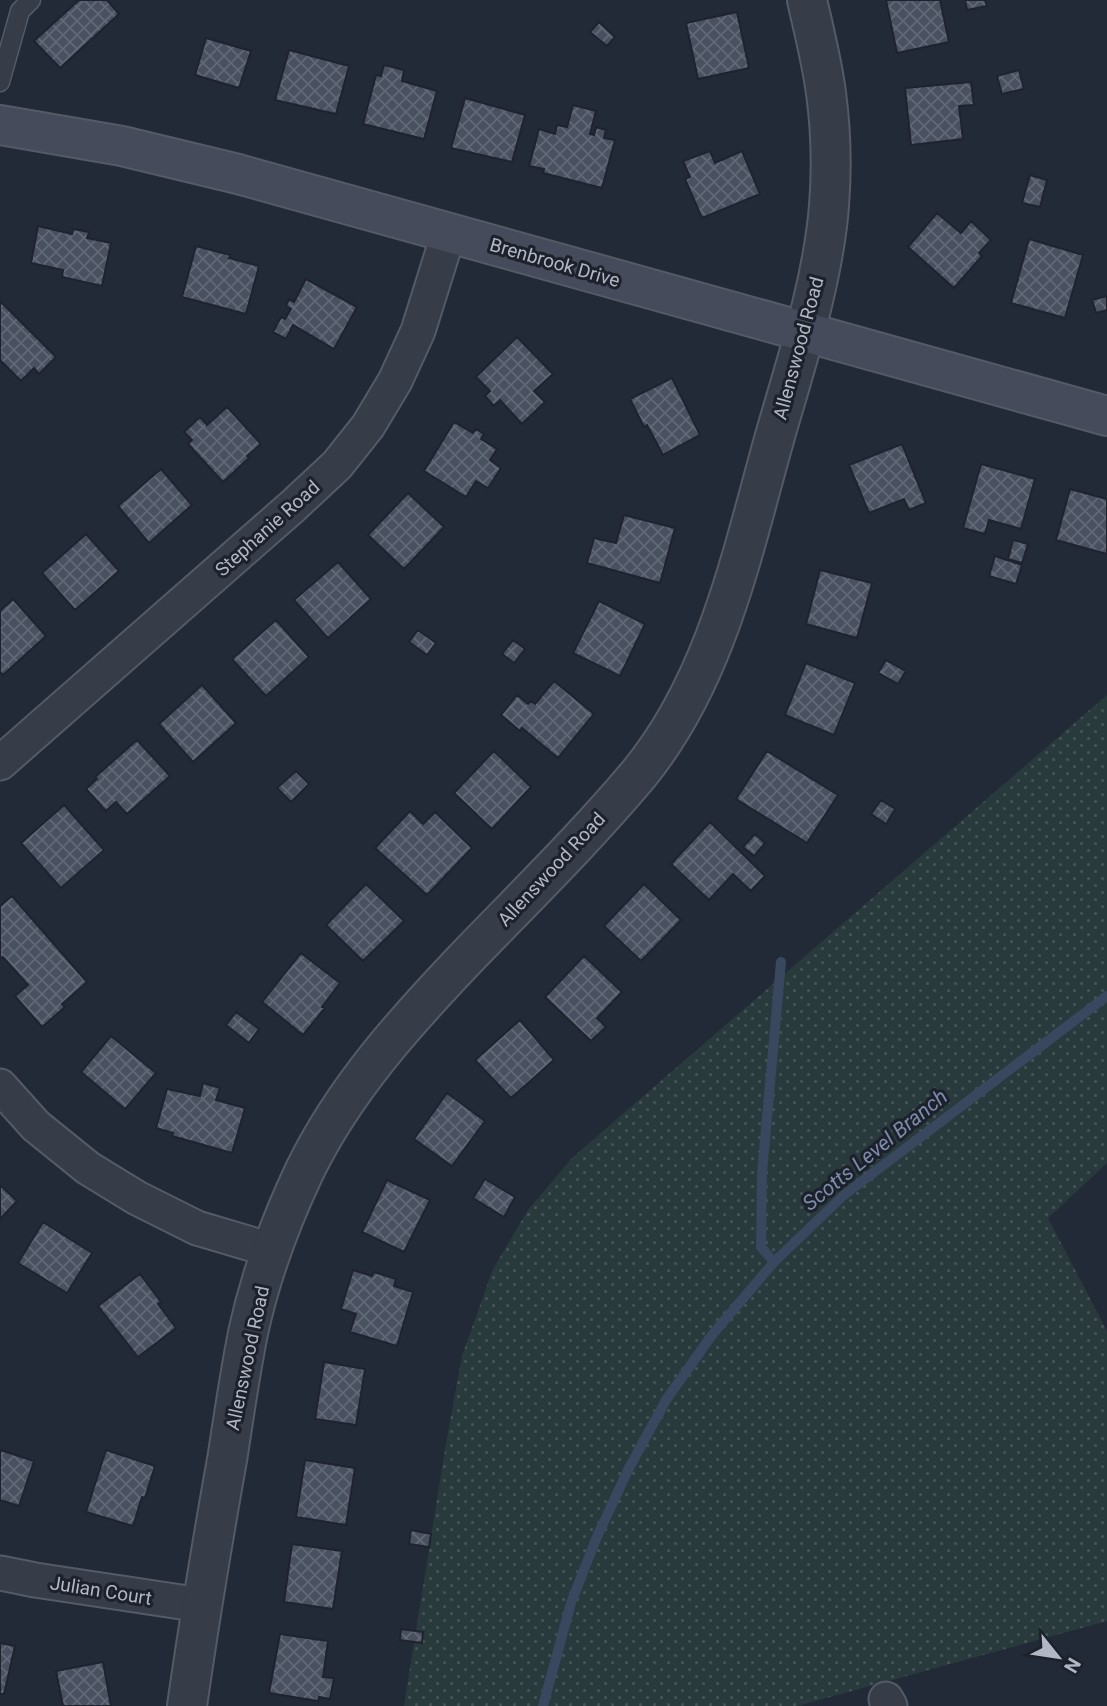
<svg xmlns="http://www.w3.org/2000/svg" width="1107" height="1706" font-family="Roboto,sans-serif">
<defs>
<pattern id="park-dots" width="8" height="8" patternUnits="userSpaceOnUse" patternTransform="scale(1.75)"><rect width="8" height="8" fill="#293a3c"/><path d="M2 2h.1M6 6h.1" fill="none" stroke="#465457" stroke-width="1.8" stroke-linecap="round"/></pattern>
<pattern id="building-cross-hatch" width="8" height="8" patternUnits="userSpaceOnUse" patternTransform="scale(1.75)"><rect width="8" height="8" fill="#495161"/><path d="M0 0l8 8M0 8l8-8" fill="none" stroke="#616876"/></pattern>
</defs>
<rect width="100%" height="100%" fill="#232a37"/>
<path fill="url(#park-dots)" d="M1107 695V1163L1048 1218 1107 1331V1621L797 1706H404L446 1443 462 1356 493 1269 528 1210 573 1157Z"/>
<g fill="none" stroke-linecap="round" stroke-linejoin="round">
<path stroke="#39475f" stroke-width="10" d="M774 1262 761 1247 762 1173 781 962
M543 1706 571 1603 596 1539 628 1470 666 1400 712 1335 774 1262 844 1195 1107 996"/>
</g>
<path fill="url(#building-cross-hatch)" stroke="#1e232f" stroke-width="2" d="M79 0H107L119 14 60 68 34 41Z
M886 0H940L949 42 897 53Z
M965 0H985L987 6 967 10Z
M737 12 749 68 698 79 686 23Z
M599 22 615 37 607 46 590 32Z
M206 38 251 51 239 88 195 75Z
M289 50 349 66 336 114 275 100Z
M384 65 404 70 402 81 437 91 424 139 363 124 376 75 381 76Z
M1019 70 1024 89 1002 94 997 76Z
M971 82 974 105 959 106 963 139 911 145 905 88Z
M465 98 525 115 512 162 451 148Z
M573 105 596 111 590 134 594 135 596 127 606 130 604 138 615 140 602 188 543 173 544 169 529 166 539 129 555 134 557 125 567 127Z
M710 151 715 163 742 151 760 194 702 218 685 179 690 177 683 161Z
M1030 175 1047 180 1040 207 1022 203Z
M937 213 961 233 971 221 991 240 979 253 982 256 954 288 908 247Z
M38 226 72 234 73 229 89 232 87 238 111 243 102 286 62 277 63 270 31 263Z
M1029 239 1083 255 1065 318 1011 303Z
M196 246 230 255 229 258 259 266 246 314 182 297Z
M306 279 357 307 334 349 293 325 286 339 273 332 281 317 285 319 291 309 286 306 289 299 294 302Z
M1107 296V310L1096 313 1092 300Z
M0 301 56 357 39 374 34 368 21 381 0 360Z
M517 337 553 374 534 391 545 402 522 424 500 400 494 406 485 396 490 391 476 377Z
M672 378 700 435 663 455 647 425 644 427 630 399Z
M227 407 261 444 247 456 249 458 223 482 188 444 192 440 184 432 200 417 207 425Z
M454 422 473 433 476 429 484 434 481 439 497 449 490 460 501 468 488 488 476 481 466 497 424 471Z
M902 444 926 503 909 510 904 499 869 513 849 465Z
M981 464 1035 479 1021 529 989 520 985 534 963 528Z
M161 469 192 505 149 543 118 506Z
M1070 489 1107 499V554L1056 540Z
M408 493 444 527 404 569 368 535Z
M624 515 675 528 660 583 587 563 594 538 616 543Z
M86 534 119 571 75 610 42 573Z
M1013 540 1028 544 1022 563 1008 559Z
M995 556 1022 565 1016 584 989 576Z
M338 562 371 599 328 638 294 600Z
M820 570 872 583 857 638 806 624Z
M13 599 46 636 3 675 0 672V611Z
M599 601 645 624 620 676 573 653Z
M276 620 309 657 266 696 232 659Z
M418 630 436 643 427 655 409 642Z
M513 640 525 649 514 663 502 654Z
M886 660 906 671 898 684 878 673Z
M806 663 855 683 834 735 785 715Z
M554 681 594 714 558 758 522 728 520 731 501 715 517 695 528 704 531 701 535 704Z
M202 685 236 723 193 762 159 724Z
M137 740 170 776 127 814 116 802 106 811 86 789 97 779 95 777Z
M494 751 531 787 492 829 454 793Z
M767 751 838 795 807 843 736 799Z
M296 771 309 784 291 802 277 788Z
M881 800 895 809 886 824 871 814Z
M64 805 104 850 61 888 21 843Z
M410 811 423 824 435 812 472 848 427 895 375 848Z
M710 822 765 876 751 891 733 874 709 900 671 864Z
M755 834 765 843 754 856 743 847Z
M366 884 404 921 363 961 326 925Z
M644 884 681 920 641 961 604 926Z
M12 896 87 982 62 1004 65 1007 42 1027 15 996 28 985 3 957 0 959V906Z
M301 953 340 983 322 1007 325 1008 303 1035 262 1002Z
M584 956 622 992 597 1018 606 1027 591 1041 545 997Z
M236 1012 259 1029 249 1043 226 1025Z
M520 1020 554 1060 511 1098 475 1060Z
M111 1036 156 1073 125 1109 81 1072Z
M203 1083 220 1088 216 1100 245 1108 232 1153 172 1136 173 1133 156 1128 167 1089 200 1096Z
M447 1093 485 1121 452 1166 414 1139Z
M485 1179 515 1197 504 1217 473 1198Z
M387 1180 430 1200 404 1252 362 1232Z
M0 1185 17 1201 0 1219Z
M43 1222 92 1253 67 1293 18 1263Z
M353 1270 372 1276 374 1272 396 1279 394 1286 413 1292 397 1346 350 1332 356 1314 341 1309Z
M140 1274 161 1302 158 1304 176 1328 138 1357 98 1306Z
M324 1362 365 1369 356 1425 315 1419Z
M0 1450 34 1461 19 1506 0 1500Z
M106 1450 155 1466 145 1498 142 1497 133 1526 86 1512Z
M305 1460 355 1468 346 1525 296 1517Z
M411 1530 431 1534 429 1547 409 1544Z
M292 1544 342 1551 333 1609 284 1602Z
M401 1629 423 1632 422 1643 400 1640Z
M280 1634 328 1641 323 1677 334 1678 330 1699 319 1697 318 1701 269 1693Z
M0 1643 15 1646 4 1694H0Z
M103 1662 111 1706H63L56 1671Z"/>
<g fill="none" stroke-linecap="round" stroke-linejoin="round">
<g stroke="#545a66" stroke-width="21">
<path id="service" d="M0 82 20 11 31 0"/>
</g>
<g stroke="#545a66" stroke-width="37">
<path id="minor" d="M0 763 293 506 337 465 368 426 395 381 418 331 449 232
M0 1086 36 1126 88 1168 137 1198 197 1228 271 1250
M0 1573 35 1580 201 1605
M886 1699 890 1706"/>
</g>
<g stroke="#545a66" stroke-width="42">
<path id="tertiary" d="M187 1706C199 1622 213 1538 228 1454 234 1414 240 1373 248 1333 260 1277 280 1223 304 1172 344 1089 406 1021 469 955 526 896 585 838 638 775 717 679 742 553 775 436 796 363 823 282 829 206 832 168 831 130 826 93 822 62 814 31 807 0"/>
</g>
<g stroke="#545a66" stroke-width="42">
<path id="secondary" d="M0 125 122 146 238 174 1107 416"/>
</g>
<use href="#service" stroke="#363c48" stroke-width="18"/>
<use href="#minor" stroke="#363c48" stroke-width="33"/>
<use href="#tertiary" stroke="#363c48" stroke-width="38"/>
<use href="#secondary" stroke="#454b5a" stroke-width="38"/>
</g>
<g text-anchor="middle" stroke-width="6" stroke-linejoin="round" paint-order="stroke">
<g font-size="19" fill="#b1b7c4" stroke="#1c212c">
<text transform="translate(555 262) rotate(16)" y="7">Brenbrook Drive</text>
<text transform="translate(798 348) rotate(-75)" y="7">Allenswood Road</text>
<text transform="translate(267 528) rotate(-42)" y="7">Stephanie Road</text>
<text transform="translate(551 869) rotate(-47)" y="7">Allenswood Road</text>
<text transform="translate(247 1358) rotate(-78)" y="7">Allenswood Road</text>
<text transform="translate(101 1590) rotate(9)" y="7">Julian Court</text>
</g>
<g font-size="21" font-style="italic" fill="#7c8caa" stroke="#1c212c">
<text transform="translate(875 1150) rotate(-39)" y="7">Scotts Level Branch</text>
</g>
</g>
<g transform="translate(1058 1657) rotate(120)" stroke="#1c212c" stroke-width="5" paint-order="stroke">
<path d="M0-5L12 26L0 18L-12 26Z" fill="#b1b7c4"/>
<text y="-10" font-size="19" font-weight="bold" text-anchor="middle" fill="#b1b7c4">N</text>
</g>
</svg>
